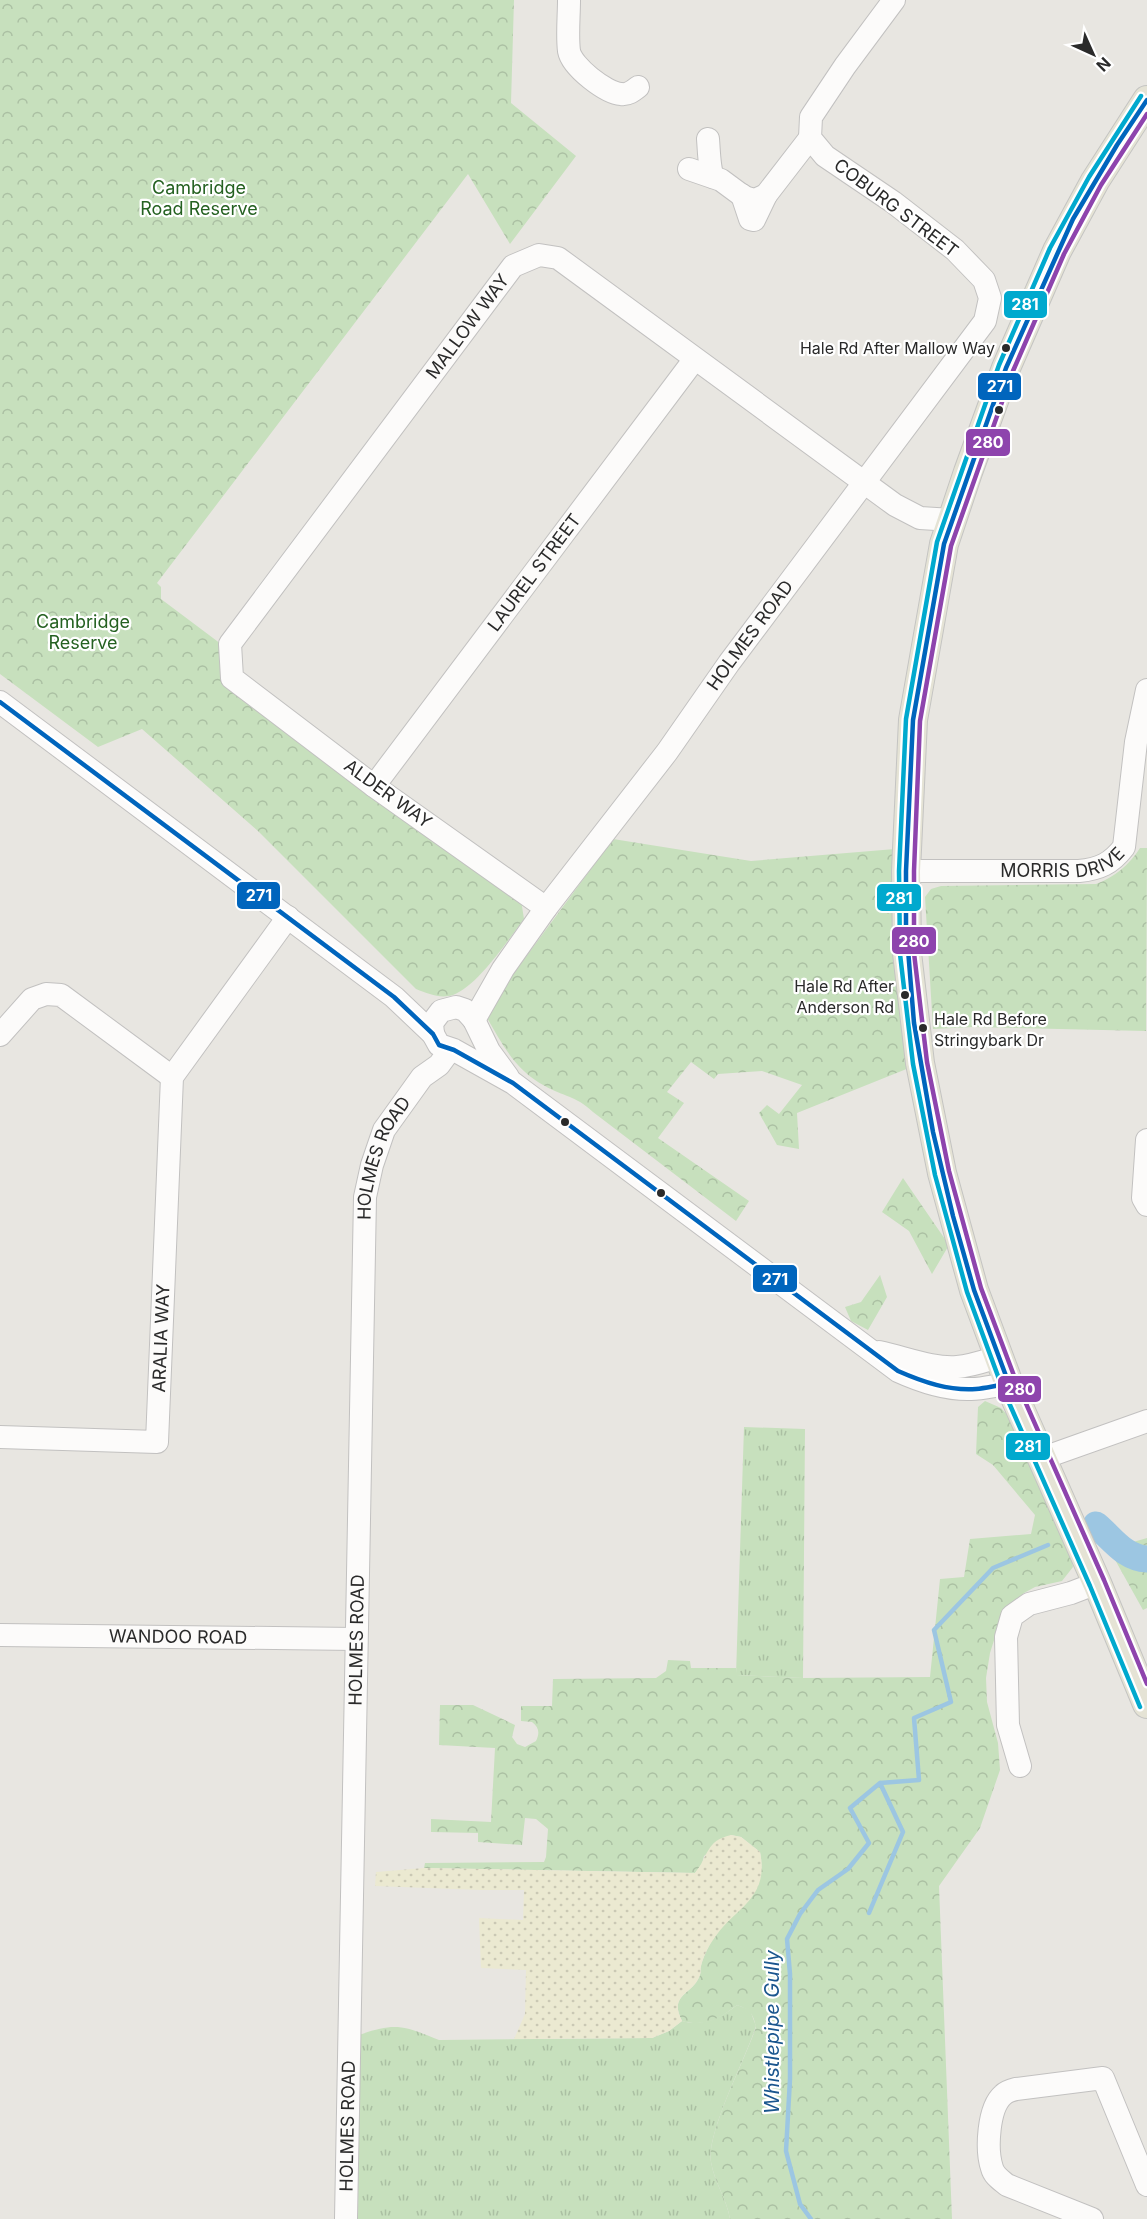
<svg xmlns="http://www.w3.org/2000/svg" width="1147" height="2219" font-family="Inter,sans-serif">
<defs>
<pattern id="grass-tufts" width="24" height="20" patternUnits="userSpaceOnUse" patternTransform="scale(1.5)"><rect width="24" height="20" fill="#c7e0bd"/><path d="M3 7l-1-3M5 7V3M7 7l1-3M15 17l-1-3M17 17v-4M19 17l1-3" fill="none" stroke="#abc0a3"/></pattern>
<pattern id="forest-crowns" width="20" height="18" patternUnits="userSpaceOnUse" patternTransform="scale(1.5)"><rect width="20" height="18" fill="#c7e0bd"/><path d="M2 6a3 3 0 1 1 6 0M12 15a3 3 0 1 1 6 0" fill="none" stroke="#abc0a3"/></pattern>
<pattern id="sand-dots" width="8" height="8" patternUnits="userSpaceOnUse" patternTransform="scale(1.5)"><rect width="8" height="8" fill="#ebe9d1"/><path d="M2 2h.1M6 6h.1" fill="none" stroke="#cac8b4" stroke-width="1.8" stroke-linecap="round"/></pattern>
</defs>
<rect width="100%" height="100%" fill="#e8e6e1"/>
<path fill="url(#grass-tufts)" d="M744 1427 805 1429 803 1678 736 1675Z
M737 2005 750 2010 756 2026C746 2058 706 2133 711 2162 714 2182 727 2199 730 2219H358L359 2035C396 2022 404 2026 439 2040L652 2038 669 2031 682 2021C702 2027 721 2018 737 2005Z"/>
<path fill="url(#forest-crowns)" d="M0 0H514L511 103 576 156 510 244 468 174 157 583 161 587V599L225 647 228 681 521 900 524 919C509 939 477 987 453 995 440 999 429 994 416 989L258 831 142 729 98 747 0 674Z
M613 839 751 861 895 849 909 1068 797 1113 799 1149 777 1145 759 1113 767 1105 779 1114 802 1085 762 1071 718 1074 714 1079 691 1062 667 1092 684 1103 658 1138 749 1201 736 1221 593 1112C575 1095 564 1097 545 1086 515 1070 502 1044 486 1016L502 989Z
M1140 848H1147L1146 1031 973 1027 933 1029 925 897 931 889 941 886 1096 884C1115 877 1129 865 1140 848Z
M903 1178 949 1245 932 1274 909 1231 882 1212Z
M880 1275 887 1297 868 1330 851 1321 845 1307 861 1302Z
M985 1401 1001 1408 1010 1418 1071 1555 1073 1567 1062 1581 1035 1587 1024 1593 1009 1606 1001 1618 990 1653 986 1678 987 1702 998 1743 1000 1770 980 1828 939 1886 952 2219H730C727 2199 714 2182 711 2162 706 2133 746 2058 756 2027 753 2013 750 2010 737 2005 720 2019 704 2027 682 2021 668 1994 693 1995 700 1975 701 1972 700 1969 701 1966 703 1957 708 1948 712 1940 732 1908 769 1897 760 1852L741 1837 731 1835 704 1856 702 1864 695 1873 424 1868 425 1863 544 1862 546 1857 548 1829 536 1819 525 1818 522 1845 478 1842V1833L431 1832V1819L491 1822 495 1748 439 1745 440 1705H473L515 1725 512 1737 517 1744 525 1747 536 1741C540 1733 539 1727 532 1722L521 1721V1706H552L553 1679 656 1678 666 1671 668 1660 690 1661 691 1668H736L737 1675 803 1678 930 1677 940 1579 964 1577 970 1539 1031 1534 1035 1515 993 1465 976 1454 978 1407Z
M1147 1538V1608L1143 1610 1109 1549Z"/>
<path fill="url(#sand-dots)" d="M731 1835 741 1837 760 1852C770 1900 734 1907 713 1940 708 1947 703 1957 701 1966 700 1969 701 1972 700 1975 693 1995 668 1994 682 2021L669 2031 652 2038 514 2039 525 2014 526 1970 481 1968 479 1918 523 1920 524 1890H481L375 1886 376 1872 424 1868 695 1873C709 1856 705 1841 731 1835Z"/>
<g fill="none" stroke-linecap="round" stroke-linejoin="round">
<path stroke="#9cc6e2" stroke-width="4.5" d="M869 1913 903 1832 880 1783 919 1780 914 1718 951 1702 934 1630 993 1568 1048 1545
M811 2219 800 2204 786 2151 790 2079V1974L787 1939 800 1914 818 1890 848 1869 869 1843 850 1808 880 1783"/>
<path stroke="#9cc6e2" stroke-width="27" d="M1096 1525C1112 1538 1124 1558 1147 1559"/>
<g stroke="#c2c1c0" stroke-width="24">
<g id="minor">
<path d="M569 0C569 16 567 35 569 51 572 67 606 93 621 94 628 95 633 91 638 87"/>
<path d="M708 139C709 150 709 168 713 177"/>
<path d="M689 169 721 180 744 197 755 200 766 195 810 138"/>
<path d="M742 195 750 219 754 220 766 195"/>
<path d="M0 702 394 997 433 1034 439 1045 454 1050 513 1083 898 1371C920 1381 946 1390 971 1389 984 1389 997 1385 1009 1384"/>
<path id="s1" d="M374 786 694 360"/>
<path id="s2" d="M906 871H1079C1099 869 1111 864 1124 847L1136 742 1147 690"/>
<path id="s3" d="M546 908 374 786 232 678 230 644 513 266 539 255 558 258 895 505 920 518 952 520"/>
<path id="s4" d="M474 1020 503 969 546 908 667 752 729 663 985 321 990 298 984 280 955 250 893 202 825 156 810 138 811 117 845 66 894 0"/>
<path d="M433 1034 432 1023 441 1011 456 1007 465 1010 474 1020 489 1051 508 1077"/>
<path d="M0 1035 32 999 46 994 61 995 172 1077"/>
<path d="M1147 1140 1143 1198 1147 1205"/>
<path d="M879 1352C904 1357 932 1369 957 1367 971 1366 985 1361 998 1357"/>
<path id="s5" d="M0 1437 157 1442 172 1077 288 917"/>
<path d="M1043 1458 1147 1421"/>
<path id="s6" d="M0 1635 356 1639"/>
<path d="M1020 1766 1008 1725 1006 1637 1012 1616 1029 1604 1071 1593 1097 1583"/>
<path id="s7" d="M346 2219 365 1197 372 1165 384 1130 422 1077 439 1065 450 1050"/>
<path d="M1092 2219 1007 2185C1001 2180 994 2176 992 2168 986 2150 988 2108 1003 2095 1006 2092 1012 2090 1016 2089L1103 2078 1147 2185"/>
</g>
</g>
<g stroke="#c4c4c2" stroke-width="30">
<path id="major" d="M1147 100 1095 181 1057 251 1006 368 968 472 944 544 913 720 906 871 907 953 920 1063 942 1173 974 1290 1009 1384 1097 1583 1147 1704"/>
</g>
<use href="#minor" stroke="#fcfbfa" stroke-width="22"/>
<use href="#major" stroke="#e5e3d5" stroke-width="28"/>
<g stroke="#fff" stroke-width="9">
<path id="bus-1" d="M0 702 394 997 433 1034 439 1045 454 1050 513 1083 898 1371C923 1382 949 1391 976 1389 987 1388 998 1385 1009 1384L974 1290 953 1216 933 1132 914 1023 906 925V871L913 720 944 544 1006 368 1073 219 1117 145 1147 100"/>
</g>
<g stroke="#fff" stroke-width="9">
<path id="bus-2" d="M1140 1707 1090 1586 1002 1387 967 1292 935 1175 913 1064 900 954 899 871 906 719 937 542 999 365 1050 248 1089 177 1141 96"/>
</g>
<g stroke="#fff" stroke-width="9">
<path id="bus-3" d="M1147 114 1101 185 1064 254 1013 371 951 546 920 721 914 871V953L927 1062 949 1171 981 1288 1016 1381 1104 1580 1147 1684"/>
</g>
<use href="#bus-1" stroke="#0065bd" stroke-width="4.5"/>
<use href="#bus-2" stroke="#00a9ce" stroke-width="4.5"/>
<use href="#bus-3" stroke="#8e44ad" stroke-width="4.5"/>
</g>
<g fill="#2a2a2a" stroke="#fff" stroke-width="2">
<circle cx="1006" cy="348" r="5"/>
<circle cx="999" cy="410" r="5"/>
<circle cx="905" cy="995" r="5"/>
<circle cx="923" cy="1028" r="5"/>
<circle cx="565" cy="1122" r="5"/>
<circle cx="661" cy="1193" r="5"/>
</g>
<g text-anchor="middle" stroke-width="4.5" stroke-linejoin="round" paint-order="stroke">
<g font-size="16" fill="#2a2a2a" stroke="#fff" text-anchor="end">
<text x="995" y="354">Hale Rd After Mallow Way</text>
<text x="894" y="992">Hale Rd After<tspan x="894" dy="21">Anderson Rd</tspan></text>
<text x="934" y="1025" text-anchor="start">Hale Rd Before<tspan x="934" dy="21">Stringybark Dr</tspan></text>
</g>
<g font-size="18" fill="#256121" stroke="#fff">
<text x="199" y="194">Cambridge<tspan x="199" dy="21">Road Reserve</tspan></text>
<text x="83" y="628">Cambridge<tspan x="83" dy="21">Reserve</tspan></text>
</g>
<g font-size="18" fill="#2a2a2a" stroke="#fff">
<text transform="translate(896 208) rotate(37)" y="6">COBURG STREET</text>
<text dy="6" stroke="none"><textPath href="#s3" startOffset="820">MALLOW WAY</textPath></text>
<text dy="6" stroke="none"><textPath href="#s1" startOffset="267">LAUREL STREET</textPath></text>
<text dy="6" stroke="none"><textPath href="#s4" startOffset="474">HOLMES ROAD</textPath></text>
<text transform="translate(388 794) rotate(36)" y="6">ALDER WAY</text>
<text dy="6" stroke="none"><textPath href="#s2" startOffset="158">MORRIS DRIVE</textPath></text>
<text dy="6" stroke="none"><textPath href="#s7" startOffset="1065">HOLMES ROAD</textPath></text>
<text dy="6" stroke="none"><textPath href="#s5" startOffset="261">ARALIA WAY</textPath></text>
<text dy="6" stroke="none"><textPath href="#s6" startOffset="178">WANDOO ROAD</textPath></text>
<text dy="6" stroke="none"><textPath href="#s7" startOffset="579">HOLMES ROAD</textPath></text>
<text dy="6" stroke="none"><textPath href="#s7" startOffset="93">HOLMES ROAD</textPath></text>
</g>
<g font-size="20" font-style="italic" fill="#1a568e" stroke="#fff">
<text transform="translate(772 2032) rotate(-90)" y="7">Whistlepipe Gully</text>
</g>
</g>
<g stroke="#fff" stroke-width="2">
<rect x="1003" y="290" width="45" height="29" rx="6" fill="#00a9ce"/>
<rect x="977" y="372" width="45" height="29" rx="6" fill="#0065bd"/>
<rect x="965" y="428" width="46" height="29" rx="6" fill="#8e44ad"/>
<rect x="236" y="881" width="45" height="29" rx="6" fill="#0065bd"/>
<rect x="876" y="883" width="46" height="29" rx="6" fill="#00a9ce"/>
<rect x="891" y="926" width="46" height="29" rx="6" fill="#8e44ad"/>
<rect x="752" y="1264" width="46" height="29" rx="6" fill="#0065bd"/>
<rect x="997" y="1375" width="45" height="28" rx="6" fill="#8e44ad"/>
<rect x="1005" y="1432" width="46" height="29" rx="6" fill="#00a9ce"/>
</g>
<g font-size="16" text-anchor="middle" font-weight="bold" fill="#fff">
<text x="1025" y="310">281</text>
<text x="1000" y="392">271</text>
<text x="988" y="448">280</text>
<text x="259" y="901">271</text>
<text x="899" y="904">281</text>
<text x="914" y="947">280</text>
<text x="775" y="1285">271</text>
<text x="1020" y="1395">280</text>
<text x="1028" y="1452">281</text>
</g>
<g transform="translate(1093 54) rotate(135)" stroke="#ffffff" stroke-width="4.5" paint-order="stroke">
<path d="M0-4.5L10 22L0 15L-10 22Z" fill="#2a2a2a"/>
<text y="-9" font-size="16" font-weight="bold" text-anchor="middle" fill="#2a2a2a">N</text>
</g>
</svg>
